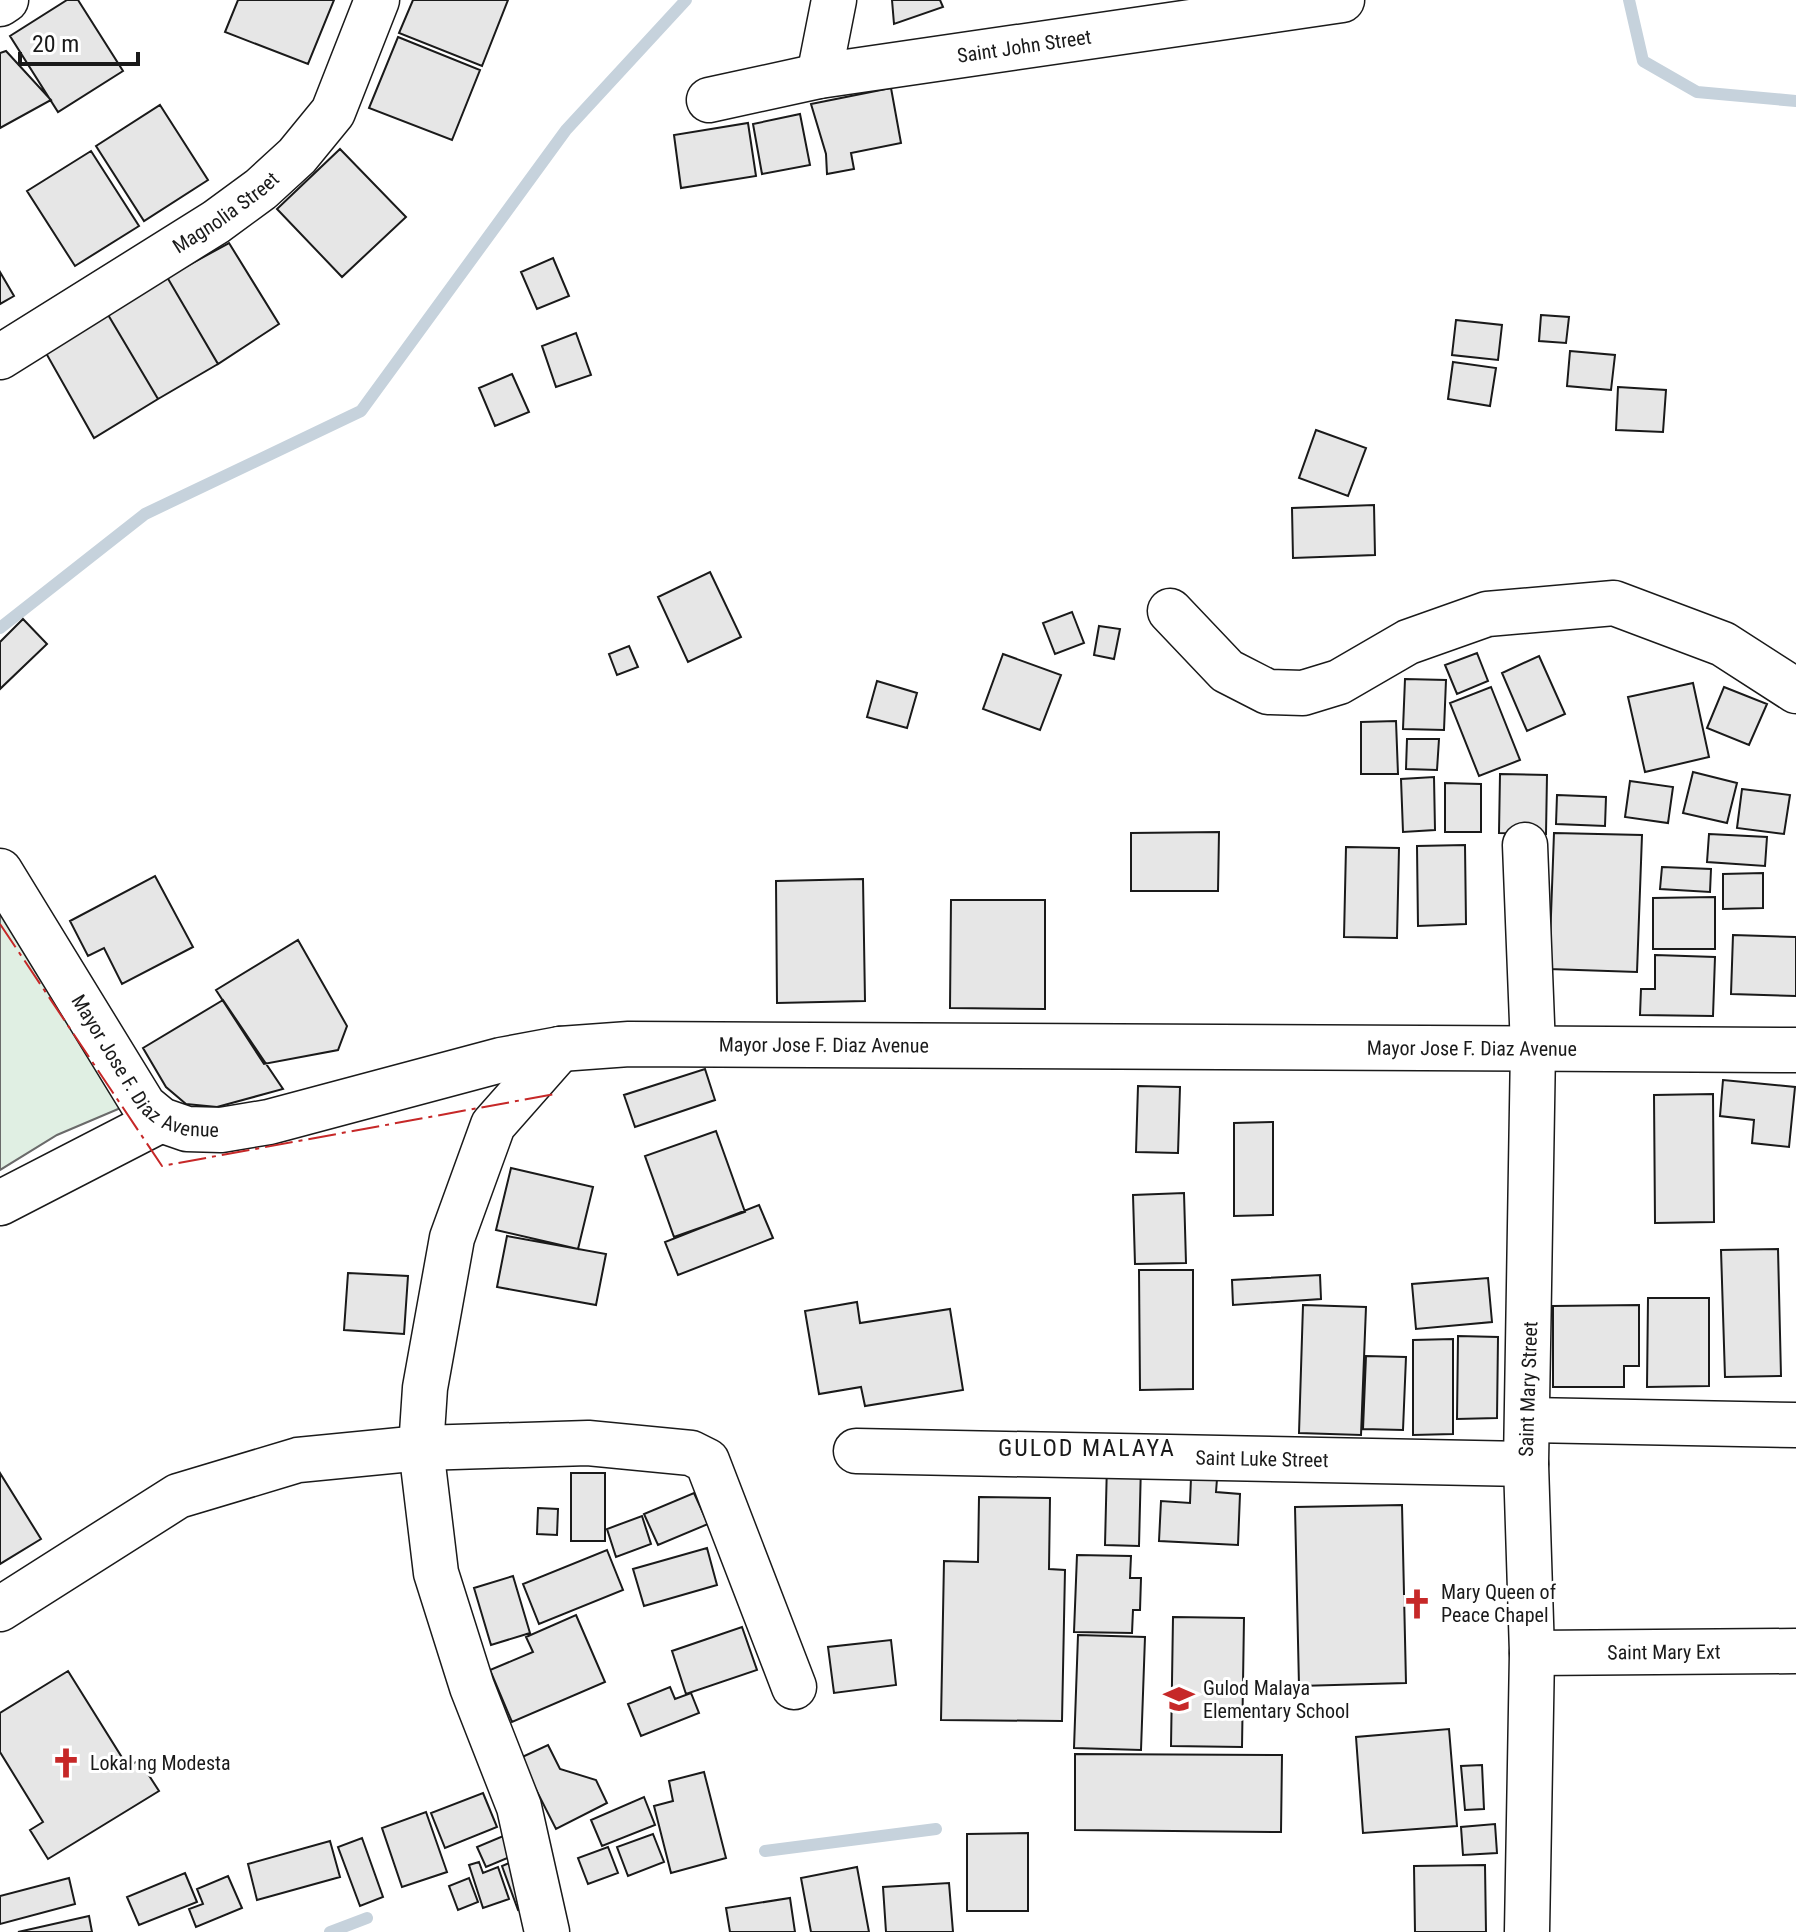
<svg xmlns="http://www.w3.org/2000/svg" width="1796" height="1932" font-family="'Roboto Condensed',sans-serif">
<rect width="100%" height="100%" fill="#fff"/>
<path fill="#e0efe3" stroke="#6a6a6a" stroke-width="2" d="M0 892 130 1104 57 1135 0 1170Z"/>
<g fill="none" stroke-linecap="round" stroke-linejoin="round">
<path stroke="#c6d2dc" stroke-width="12" d="M1629 0 1643 61 1697 92 1796 101
M0 628 145 514 361 411 566 130 686 0
M765 1851 936 1829
M330 1932 367 1918"/>
</g>
<path fill="#e6e6e6" stroke="#1a1a1a" stroke-width="2" d="M67 0H78L123 71 58 112 10 36Z
M238 0H334L308 64 225 32Z
M413 0H508L482 66 399 33Z
M892 0H940L943 7 894 24Z
M398 37 480 70 452 140 369 108Z
M6 51 51 100 0 128V53Z
M891 88 901 143 851 153 854 169 827 174 826 154 811 104Z
M160 105 208 180 144 221 96 146Z
M800 114 810 165 762 174 753 124Z
M748 123 756 176 681 188 674 135Z
M340 149 406 217 342 277 277 209Z
M91 151 139 226 75 266 27 191Z
M229 243 279 324 218 364 167 277Z
M553 258 569 296 537 309 521 272Z
M0 272 14 296 0 304Z
M167 277 218 364 158 399 107 313Z
M107 313 158 399 94 438 42 346Z
M1541 315 1569 317 1566 343 1539 341Z
M1456 320 1502 325 1498 360 1452 355Z
M576 333 591 375 556 387 542 346Z
M1570 351 1615 355 1611 390 1567 386Z
M1453 362 1496 368 1490 406 1448 399Z
M512 374 529 412 495 426 479 388Z
M1618 387 1666 390 1663 432 1616 430Z
M1316 430 1366 448 1348 496 1299 478Z
M1374 505 1375 555 1293 558 1292 508Z
M710 572 741 637 688 662 658 597Z
M1072 612 1084 643 1055 654 1043 623Z
M23 619 47 644 0 689V642Z
M1099 626 1120 629 1114 659 1094 655Z
M629 646 638 667 617 675 609 654Z
M1477 653 1488 681 1457 694 1445 665Z
M1003 654 1061 675 1040 730 983 709Z
M1539 656 1565 714 1527 731 1502 673Z
M1405 679 1446 680 1444 730 1403 729Z
M877 681 917 693 907 728 867 717Z
M1693 683 1709 757 1645 772 1628 697Z
M1491 687 1520 760 1479 776 1450 703Z
M1724 687 1767 704 1749 745 1707 728Z
M1396 721 1398 774H1361V722Z
M1407 739H1439L1437 770 1406 769Z
M1693 772 1737 783 1727 823 1683 813Z
M1500 774 1547 775 1546 834 1499 833Z
M1434 777 1435 830 1403 832 1401 779Z
M1630 781 1673 787 1668 823 1625 817Z
M1445 783 1481 784V832H1445Z
M1742 789 1790 795 1784 834 1737 828Z
M1557 795 1606 797 1605 826 1556 824Z
M1219 832 1218 891H1131V833Z
M1554 833 1642 835 1637 972 1549 969Z
M1709 834 1767 837 1765 866 1707 862Z
M1465 845 1466 924 1418 926 1417 846Z
M1346 847 1399 848 1397 938 1344 937Z
M1662 867 1711 869 1710 892 1660 889Z
M1763 873V908L1723 909V874Z
M155 876 193 947 122 984 104 948 88 956 70 921Z
M863 879 865 1001 777 1003 776 881Z
M1715 897V949H1653V898Z
M951 900H1045V1009L950 1008Z
M1733 935 1796 937V996L1731 994Z
M298 940 347 1026 338 1050 264 1064 216 990Z
M1655 955 1715 957 1713 1016 1640 1015 1641 989H1655Z
M223 1000 283 1089 217 1107 186 1104 166 1087 143 1048Z
M705 1069 715 1100 635 1127 624 1095Z
M1723 1080 1795 1087 1789 1147 1752 1143 1754 1120 1720 1116Z
M1138 1086 1180 1087 1178 1153 1136 1152Z
M1713 1094 1714 1222 1655 1223 1654 1095Z
M1273 1122V1215L1234 1216V1123Z
M716 1131 745 1212 674 1237 645 1156Z
M511 1168 593 1187 578 1249 496 1230Z
M1184 1193 1186 1263 1135 1264 1133 1195Z
M759 1205 773 1238 678 1275 665 1242Z
M507 1236 606 1254 596 1305 497 1287Z
M1778 1249 1781 1376 1725 1377 1721 1250Z
M1139 1270H1193V1389L1140 1390Z
M348 1273 408 1276 404 1334 344 1330Z
M1320 1275 1321 1299 1233 1305 1232 1280Z
M1488 1278 1492 1322 1416 1329 1412 1284Z
M1648 1298H1709V1386L1647 1387Z
M857 1302 860 1323 950 1309 963 1390 865 1406 861 1387 819 1394 805 1311Z
M1303 1305 1366 1307 1361 1435 1299 1433Z
M1639 1305V1366H1624V1387H1553V1306Z
M1458 1336 1498 1337 1497 1418 1457 1419Z
M1453 1339V1434L1413 1435V1340Z
M1366 1356 1406 1357 1403 1430 1363 1429Z
M1107 1463 1141 1464 1139 1546 1105 1545Z
M0 1473 41 1539 0 1564Z
M571 1473H605V1541H571Z
M1191 1478 1217 1479 1216 1492 1240 1494 1238 1545 1159 1541 1161 1501 1190 1503Z
M694 1493 708 1524 658 1545 644 1514Z
M979 1497 1050 1498 1049 1569 1065 1570 1062 1721 941 1720 944 1561 978 1562Z
M1402 1505 1406 1683 1299 1686 1295 1507Z
M538 1508 558 1509 557 1535 537 1534Z
M642 1516 651 1544 616 1557 607 1529Z
M707 1548 717 1585 644 1606 633 1569Z
M607 1550 623 1590 539 1624 523 1584Z
M1077 1555 1131 1556 1130 1578H1141L1140 1610H1133L1132 1633 1074 1632Z
M513 1576 530 1633 491 1645 474 1588Z
M576 1615 605 1682 512 1722 490 1670 533 1652 526 1637Z
M1173 1617 1244 1618 1242 1747 1171 1746Z
M742 1627 757 1670 686 1694 672 1651Z
M1078 1635 1145 1637 1141 1750 1074 1748Z
M891 1640 896 1685 834 1693 828 1647Z
M68 1671 128 1767 139 1760 159 1791 48 1859 30 1830 43 1822 0 1752V1713Z
M670 1687 675 1699 691 1693 699 1713 641 1736 628 1704Z
M1449 1729 1457 1826 1363 1833 1356 1737Z
M548 1745 560 1769 596 1780 607 1803 556 1829 520 1758Z
M1075 1754 1282 1755 1281 1832 1075 1830Z
M1482 1765 1484 1809 1465 1810 1461 1766Z
M704 1772 726 1858 671 1873 654 1806 673 1801 669 1781Z
M483 1793 497 1827 445 1848 431 1813Z
M644 1797 655 1825 602 1846 591 1820Z
M426 1812 447 1872 402 1887 382 1828Z
M1495 1824 1497 1853 1463 1855 1461 1827Z
M1028 1833V1911H967V1834Z
M508 1834 517 1854 486 1867 477 1847Z
M653 1834 664 1862 628 1876 617 1847Z
M362 1838 383 1897 360 1906 338 1847Z
M330 1841 340 1877 257 1900 248 1864Z
M608 1847 618 1873 588 1884 578 1858Z
M516 1860 532 1904 518 1910 502 1866Z
M479 1862 483 1873 498 1867 509 1899 483 1908 469 1865Z
M1485 1865 1486 1932H1415L1414 1866Z
M857 1867 869 1932H811L801 1878Z
M185 1873 197 1902 139 1925 127 1897Z
M228 1876 242 1908 196 1927 189 1909 203 1904 197 1889Z
M69 1878 75 1904 0 1924V1896Z
M469 1878 478 1902 458 1910 449 1886Z
M949 1883 953 1932H886L883 1887Z
M790 1898 795 1932H730L726 1908Z
M89 1916 92 1932H18Z"/>
<g fill="none" stroke-linecap="round" stroke-linejoin="round">
<g stroke="#1a1a1a" stroke-width="47">
<g id="minor">
<path d="M0 4 6 0"/>
<path d="M819 76 834 0"/>
<path id="s1" d="M709 100 819 76 1342 0"/>
<path id="s2" d="M0 357 216 222 261 189 297 156 333 112 377 0"/>
<path d="M1170 611 1227 671 1268 692 1303 693 1339 682 1408 642 1487 614 1614 603 1723 644 1796 691"/>
<path d="M1525 845 1533 1048 1526 1464 1532 1653 1527 1932"/>
<path d="M0 1203 161 1120"/>
<path d="M1529 1420 1796 1425"/>
<path id="s3" d="M856 1451 1526 1464"/>
<path d="M0 1609 178 1496 298 1460 421 1448 588 1443 691 1453 707 1461 794 1687"/>
<path id="s4" d="M1532 1653 1796 1651"/>
<path d="M547 1932 519 1807 472 1687 436 1573 421 1448 425 1388 452 1238 493 1125 560 1049"/>
</g>
</g>
<g stroke="#1a1a1a" stroke-width="47">
<g id="major">
<path id="s5" d="M0 871 144 1106 161 1120 187 1129 221 1130 269 1122 501 1060 560 1049 629 1044 1796 1050"/>
</g>
</g>
<use href="#minor" stroke="#fff" stroke-width="44"/>
<use href="#major" stroke="#fff" stroke-width="44"/>
<path stroke="#c62828" stroke-width="2" stroke-dasharray="28 6 4 6" stroke-linecap="butt" d="M0 924 162 1166 555 1094"/>
</g>
<defs>
<g id="church-bare" transform="scale(2.4)"><path d="M-1.2-6h2.4v3.5h3.3v2.4h-3.3V6h-2.4V-.1h-3.3v-2.4h3.3Z" fill="#c62828" stroke="#fff" stroke-width="2.5" paint-order="stroke"/></g>
<g id="school-bare" transform="scale(2.4)"><path d="M0-5L7-2L0 1L-7-2ZM-4 1L0 2.5L4 1V4Q0 6-4 4Z" fill="#c62828" stroke="#fff" stroke-width="2.5" paint-order="stroke"/></g>
</defs>
<g fill-rule="evenodd">
<use href="#church-bare" x="1417" y="1604"/>
<use href="#school-bare" x="1179" y="1699"/>
<use href="#church-bare" x="66" y="1763"/>
</g>
<g text-anchor="middle" stroke-width="6" stroke-linejoin="round" paint-order="stroke">
<g font-size="20" fill="#1a1a1a" stroke="#fff">
<text dy="7" stroke="none"><textPath href="#s1" startOffset="320">Saint John Street</textPath></text>
<text dy="7" stroke="none"><textPath href="#s2" startOffset="268">Magnolia Street</textPath></text>
<text dy="7" stroke="none"><textPath href="#s5" startOffset="972">Mayor Jose F. Diaz Avenue</textPath></text>
<text dy="7" stroke="none"><textPath href="#s5" startOffset="1620">Mayor Jose F. Diaz Avenue</textPath></text>
<text dy="7" stroke="none"><textPath href="#s5" startOffset="252">Mayor Jose F. Diaz Avenue</textPath></text>
<text transform="translate(1528 1389) rotate(-88)" y="7">Saint Mary Street</text>
<text dy="7" stroke="none"><textPath href="#s3" startOffset="406">Saint Luke Street</textPath></text>
<text dy="7" stroke="none"><textPath href="#s4" startOffset="132">Saint Mary Ext</textPath></text>
</g>
<g font-size="20" fill="#1a1a1a" stroke="#fff" text-anchor="start">
<text x="1441" y="1599">Mary Queen of<tspan x="1441" dy="23">Peace Chapel</tspan></text>
<text x="1203" y="1695">Gulod Malaya<tspan x="1203" dy="23">Elementary School</tspan></text>
<text x="90" y="1770">Lokal ng Modesta</text>
</g>
<g font-size="24" letter-spacing="2" fill="#1a1a1a" stroke="#fff">
<text x="1087" y="1456">GULOD MALAYA</text>
</g>
</g>
<path d="M20 52v12h118v-12" fill="none" stroke="#1a1a1a" stroke-width="4"/>
<text x="32" y="52" font-size="24" fill="#1a1a1a" stroke="#ffffff" stroke-width="6" paint-order="stroke">20 m</text>
</svg>
